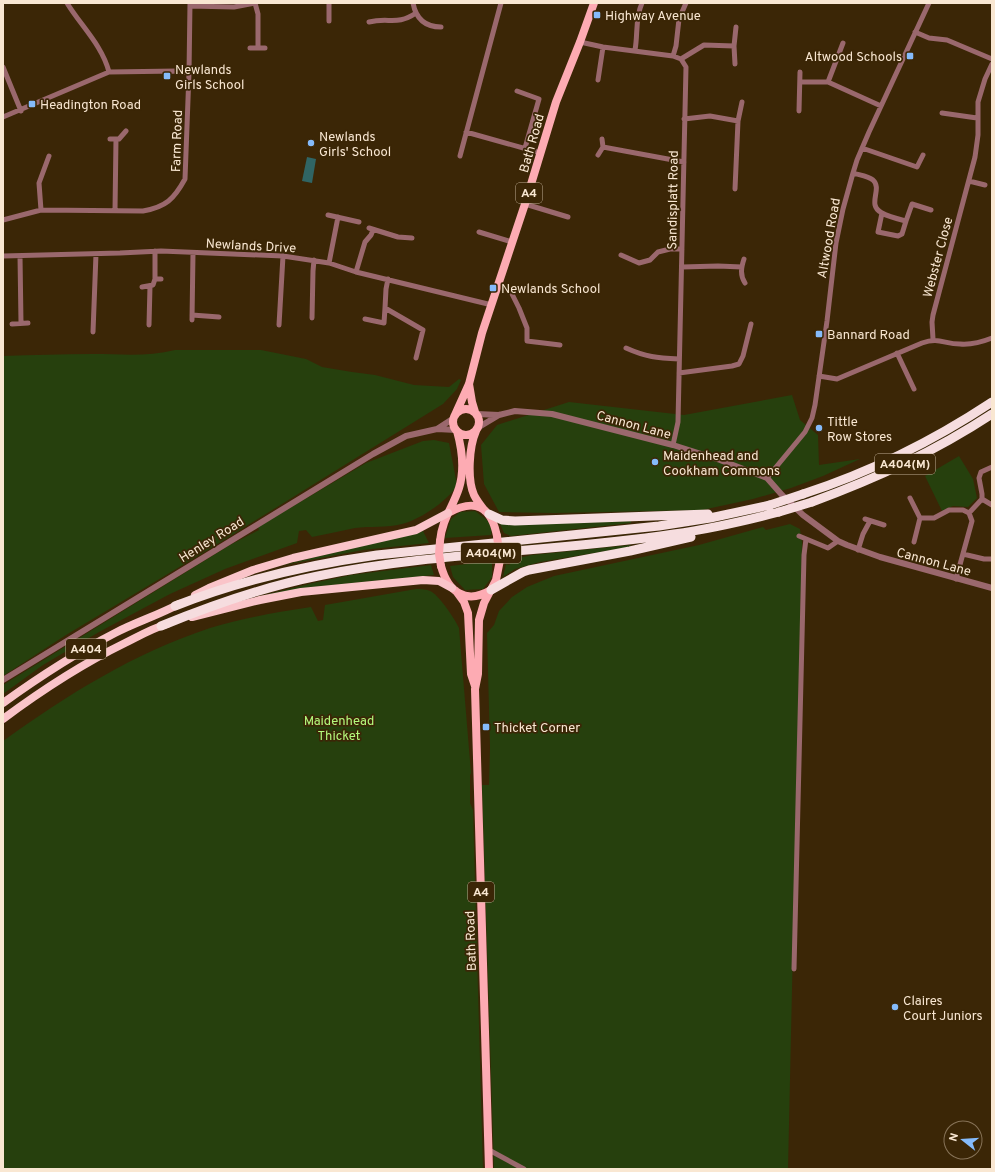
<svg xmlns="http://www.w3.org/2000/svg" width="995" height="1172" font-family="Overpass,sans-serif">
<rect width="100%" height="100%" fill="#3b2606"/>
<path fill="#26400d" d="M175 350H261L306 359 322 367 352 372 375 375 414 385 449 387 459 379 461 380 457 389 443 404 211 548 66 635 3 676V356C33 355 63 354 93 354 121 354 148 357 175 350Z
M792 395 800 420 818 435 819 465 860 459 823 476 791 488 753 499 702 510 554 513 499 512 484 484 481 445 497 425 569 402 684 415Z
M434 440 449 443 457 485C448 501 419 520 402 524 387 528 370 526 355 528 341 531 327 534 312 537L306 530 299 531 297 543 225 569 170 594 99 632 43 665 3 694V685L230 545 259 530 258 527 366 463 423 441Z
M959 456 973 479 977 498 968 507 953 506 942 511 925 476Z
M475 511 487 520 492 528 491 535 445 538 451 519 460 512Z
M631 521V523L511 536 504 533 500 524Z
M790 524 800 529 802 543 788 1169H494L482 785H489L490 747 487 633 494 625 499 611 512 597 527 587 554 576 699 545 763 527 766 530Z
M423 531 429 543 363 550 279 566Z
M630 545 631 546 624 548 540 562 515 569 503 577 506 564 509 565 514 559 532 555Z
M492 561V577L483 589 465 590 453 577 450 566Z
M431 565 434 575 322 586 260 596 313 583 351 575Z
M416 589C421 589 427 589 432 592 440 597 455 619 459 628L471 773 470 775V803L473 810 483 1169H3V741C67 695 134 653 210 628 243 618 277 612 311 607L318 621 323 620 325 605Z"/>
<path fill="#306564" d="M307 157 316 159 312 183 302 181Z"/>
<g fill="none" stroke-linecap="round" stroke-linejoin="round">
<path stroke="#9a686d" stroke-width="5" d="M67 3C81 26 102 45 109 72
M329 3V21
M413 3C416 19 425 27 441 27
M190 6 234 7 255 3 258 14V48
M369 22C389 17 397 26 416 13
M915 32 929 38 947 40 992 59
M580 42 603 47 673 56 681 59 686 67 678 422 673 445
M250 48H265
M635 50C638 34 635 18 642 3
M673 56 676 46 679 19 686 3
M681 59 704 45 734 46
M735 64 734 46 736 27
M3 67 21 111
M598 80 603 47
M800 82H828L881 106
M828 82 843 43
M517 91 539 99 525 148
M799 111 800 72
M942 113 977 118
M3 117 109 72 177 71 189 73
M684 119 710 116 738 121
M466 132 541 153
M110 139H119L126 131
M603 147 684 162
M862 148 917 167 923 155
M598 155 603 147 602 139
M460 156 501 3
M853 173C859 175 868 176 873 180 883 189 866 205 882 213 889 217 898 219 906 221L902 234 898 236 878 232 882 213
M969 181 985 185
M735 189 738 121 742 102
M525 204 568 217
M41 210 39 183 49 156
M115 210 116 139
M328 215 359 222
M3 220 41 210 143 211C166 207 174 199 185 179L189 73 190 3
M906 221 912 204 931 210
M369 228 398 237 412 238
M479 232 512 242
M621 255 639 263 650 260 658 252 670 249H682
M3 256 120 253 161 251 283 256 329 263 356 272 492 305
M20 256 21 323
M744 259C741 268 740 275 745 283
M329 263 338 217
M682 267 718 266 742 267
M356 272 365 242 371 235 373 230
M155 279H161
M388 279 386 289 385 308 423 330 416 358
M499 283 511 292 519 308 527 328V341L560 345
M142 287 153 285 155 279V251
M192 315 219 317
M312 318 313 271 314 260
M365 319 384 323 385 308
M192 320 193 253
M12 324 28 323
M149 325 150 286
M279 325 283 256
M93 332 96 254
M933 339 932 322 933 315 975 157 978 135V102L985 79 992 64
M626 348C646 357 657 358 679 359
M897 353 914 389
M679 373 732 366 739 364 743 356 751 324
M819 376 837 379 922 343C939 337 944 344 960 344 972 345 982 342 992 338
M767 478 805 432 812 418 815 405 827 321 836 243 843 209 853 173 857 160 869 132 929 3
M910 498 920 518 914 542
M982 499 992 505
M969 513 982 499V494L979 478 981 472 992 467
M920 518H934L949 510H963L969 513 972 521 956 579
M865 519 884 525
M799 536 828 548 838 541
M858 550 863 534 870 521
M963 554 984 559H992
M794 969 804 555 806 539
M489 1150 524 1169"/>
<path stroke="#9a686d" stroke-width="6" d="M477 414 499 415 515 411 552 414 673 445 720 460 767 478 782 495 803 515 838 541 847 545 880 557 992 588
M479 427 499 415
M437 429 454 418
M3 680 373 454 406 436 437 429 456 430"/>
<path stroke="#fdabb3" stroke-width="8" d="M469 384 472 402 475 412
M453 422a13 13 0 1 1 26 0a13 13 0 1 1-26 0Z
M455 415 469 384 482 333 525 204 556 102 580 42 594 3
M476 431C469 447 467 479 474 495 477 501 481 506 485 511
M448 513C475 498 491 506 497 536
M440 541C442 519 453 507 459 488 465 469 462 449 457 431
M441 566C448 592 466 605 491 590
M456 591 464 602 468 613 471 674 475 686
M489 1169 475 689 478 674 479 620 484 603 496 580 500 560"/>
<path stroke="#fac4c9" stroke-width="8" d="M195 595 209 588 253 570 293 558 416 530 448 513
M192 617 260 600 301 592 423 580 439 581 452 588
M3 703C39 677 76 653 115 633 136 622 159 615 179 604
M3 719C42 690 82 664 125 643 139 636 153 628 167 624"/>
<path stroke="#f6dddf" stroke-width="9" d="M803 494C871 472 933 441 992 402
M812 502C877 478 934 452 992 414
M489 514 502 520 515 521 708 514
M491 590 523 572 529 570 630 551 691 537
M175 606C240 580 307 565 377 555L659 526 710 518 770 505
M161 626C212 605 263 587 318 576 435 552 556 552 674 534 709 529 744 521 779 512"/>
<path stroke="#fdabb3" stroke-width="8" d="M497 536 500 560
M440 541 439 554 441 566"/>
<path stroke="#f6dddf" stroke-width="9" d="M770 505 803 494
M779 512 812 502"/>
</g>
<g fill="#85bbfb" stroke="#3b2606" stroke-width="1.5">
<rect x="593" y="11" width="8" height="8" rx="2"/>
<rect x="906" y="52" width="8" height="8" rx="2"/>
<rect x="163" y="72" width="8" height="8" rx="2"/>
<rect x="28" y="100" width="8" height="8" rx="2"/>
<circle cx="311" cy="143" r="4"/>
<rect x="489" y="284" width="8" height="8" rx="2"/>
<rect x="815" y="330" width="8" height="8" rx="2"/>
<circle cx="819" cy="428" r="4"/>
<circle cx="655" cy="462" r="4"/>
<rect x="482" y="723" width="8" height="8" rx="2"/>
<circle cx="895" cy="1007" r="4"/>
</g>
<g text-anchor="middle" stroke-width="3.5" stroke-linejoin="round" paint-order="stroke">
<g fill="#3b2606" stroke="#c0ad95" stroke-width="1">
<rect x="516" y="183" width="26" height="20" rx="3"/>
<rect x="875" y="454" width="60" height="20" rx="3"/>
<rect x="461" y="543" width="60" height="20" rx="3"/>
<rect x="66" y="639" width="40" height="20" rx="3"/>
<rect x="468" y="882" width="26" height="20" rx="3"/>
</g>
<g font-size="12" font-weight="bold" fill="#f9e7d2">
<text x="529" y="197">A4</text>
<text x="905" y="468">A404(M)</text>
<text x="491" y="557">A404(M)</text>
<text x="86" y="653">A404</text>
<text x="481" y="896">A4</text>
</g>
<g font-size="13" fill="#f9e7d2" stroke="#3b2606" text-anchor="start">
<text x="605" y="20">Highway Avenue</text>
<text x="902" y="61" text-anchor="end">Altwood Schools</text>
<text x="175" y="74">Newlands<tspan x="175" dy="15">Girls School</tspan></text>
<text x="40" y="109">Headington Road</text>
<text x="319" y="141">Newlands<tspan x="319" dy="15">Girls' School</tspan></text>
<text x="501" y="293">Newlands School</text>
<text x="827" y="339">Bannard Road</text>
<text x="827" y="426">Tittle<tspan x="827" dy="15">Row Stores</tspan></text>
<text x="663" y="460">Maidenhead and<tspan x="663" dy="15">Cookham Commons</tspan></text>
<text x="494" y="732">Thicket Corner</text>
<text x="903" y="1005">Claires<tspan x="903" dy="15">Court Juniors</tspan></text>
</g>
<g font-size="13" fill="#f9e7d2" stroke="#3b2606">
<text transform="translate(176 141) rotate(-88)" y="5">Farm Road</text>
<text transform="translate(531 143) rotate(-74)" y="5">Bath Road</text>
<text transform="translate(672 200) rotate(-89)" y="5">Sandisplatt Road</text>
<text transform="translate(828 238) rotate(-80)" y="5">Altwood Road</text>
<text transform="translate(251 245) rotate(3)" y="5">Newlands Drive</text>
<text transform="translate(937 257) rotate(-75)" y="5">Webster Close</text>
<text transform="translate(634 424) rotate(15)" y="5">Cannon Lane</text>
<text transform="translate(211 539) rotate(-32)" y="5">Henley Road</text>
<text transform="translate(934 561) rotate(15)" y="5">Cannon Lane</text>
<text transform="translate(470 941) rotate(-92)" y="5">Bath Road</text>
</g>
<g font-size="13" fill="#b4fa7d" stroke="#3b2606">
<text x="339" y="725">Maidenhead<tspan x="339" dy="15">Thicket</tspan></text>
</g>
</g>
<rect width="995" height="1172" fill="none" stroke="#f9e7d2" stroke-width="8"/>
<g transform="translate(963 1140) rotate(287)"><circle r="19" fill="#3b2606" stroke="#877358"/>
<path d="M0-3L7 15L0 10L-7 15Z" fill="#85bbfb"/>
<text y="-6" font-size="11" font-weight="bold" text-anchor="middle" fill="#f9e7d2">N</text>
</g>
</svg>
